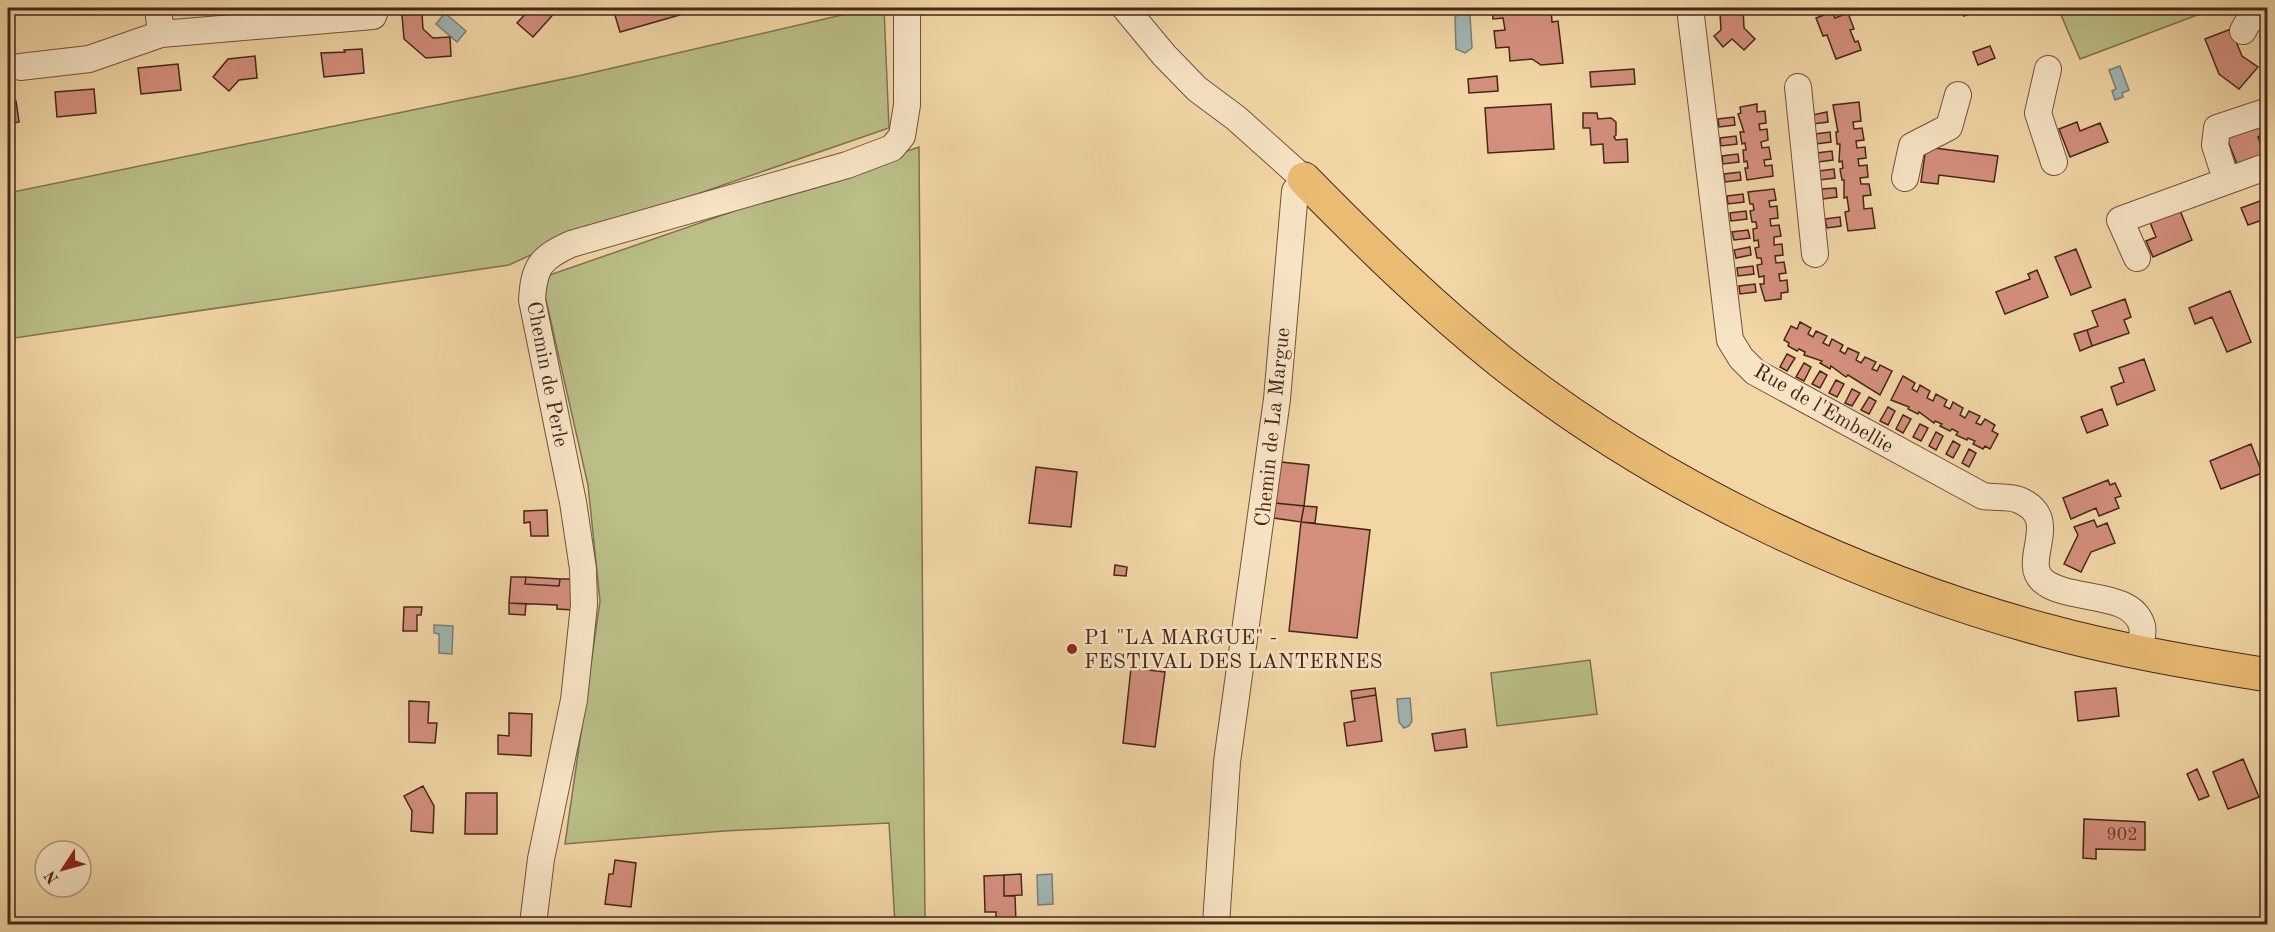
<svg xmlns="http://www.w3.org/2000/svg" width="2275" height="932" font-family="'Old Standard TT',serif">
<rect width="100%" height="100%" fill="#f2d6a6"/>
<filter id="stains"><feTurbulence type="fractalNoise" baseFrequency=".00333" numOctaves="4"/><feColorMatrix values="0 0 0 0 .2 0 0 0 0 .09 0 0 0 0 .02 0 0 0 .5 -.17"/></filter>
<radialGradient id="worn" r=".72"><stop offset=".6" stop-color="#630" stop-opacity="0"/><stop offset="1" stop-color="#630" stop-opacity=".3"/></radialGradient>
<path fill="#babe87" stroke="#807250" stroke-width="1.5" d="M872 8H884L889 128 563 240 509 265 8 339V193L578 76Z
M2058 8H2216L2080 59Z
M919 147 925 924H895L889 823 724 831 565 844 600 601 588 485 541 278Z
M1590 660 1597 714 1497 726 1491 673Z"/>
<path fill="#a0b6b3" stroke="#7c7d76" stroke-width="1.5" d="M1462 12 1470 16 1472 48 1465 53 1456 49 1455 17Z
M445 13 466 31 457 42 436 24Z
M2120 66 2129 90 2122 93 2123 97 2115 100 2112 91 2116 89 2109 70Z
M434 625 453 626 452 654 439 653V634L434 633Z
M1410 698 1412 721 1409 726 1404 728 1399 722 1397 699Z
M1052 874 1053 904 1038 905 1037 875Z"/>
<path fill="#d48f7d" stroke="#45271a" stroke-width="1.5" d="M531 8H559L533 37 517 23Z
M626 8H704L620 32 614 12Z
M1492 8H1551L1552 22 1558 21 1563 63 1541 65 1532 59 1510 61 1509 47 1496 48 1494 31 1505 30 1503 18 1493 19Z
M1713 8H1743L1744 28 1755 39 1744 50 1732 39 1723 47 1714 36 1721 30 1720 13Z
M1960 8H1985L1964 16Z
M1832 12 1835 18 1848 13 1854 29 1850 30 1855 42 1858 41 1861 50 1836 59 1827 35 1823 36 1816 18Z
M422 14 423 29 433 38 450 37 451 56 426 58 404 39 402 15Z
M2231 29 2242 56 2258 67 2239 89 2219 74 2205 39Z
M1990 46 1995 58 1978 65 1973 52Z
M362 49 364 73 324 77 321 53 345 52 344 50Z
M255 56 257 78 239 80 229 91 213 77 228 59Z
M178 64 181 90 141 94 138 68Z
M1634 69 1635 84 1591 87 1590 72Z
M1497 76 1498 91 1469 93 1468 79Z
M94 89 96 113 57 117 55 92Z
M16 101 19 122 8 124V102Z
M1859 102 1861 121 1853 122 1854 129 1862 128 1864 140 1856 141 1857 148 1865 147 1866 158 1858 159 1859 166 1867 165 1868 177 1860 178 1861 184H1869L1871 195 1863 196 1864 209 1872 208 1875 228 1848 231 1845 212 1849 211 1847 197 1844 198V180H1842L1840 169 1843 168 1842 161 1839 162 1840 144H1837L1836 132H1838L1833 105Z
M1551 104 1554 149 1488 153 1485 108Z
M1757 104V112L1765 111 1766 123 1759 124 1760 130 1767 129 1768 140 1761 142 1762 148 1769 147 1771 159 1764 160 1765 166 1772 165 1773 176 1747 180 1745 168H1748L1747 161 1744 162 1743 150H1746L1745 143 1742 144 1740 132H1744L1738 114 1741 113 1740 107Z
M1827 112 1828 122 1813 124 1812 115Z
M1583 113H1597L1598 119 1611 118 1616 122V135L1614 137 1616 140 1627 139 1628 162 1604 163 1603 144 1591 145 1590 128H1583Z
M1734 117 1735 125 1719 127 1718 119Z
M2260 120 2266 134 2258 137 2266 159 2239 169 2225 134Z
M2077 122 2080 131 2100 123 2108 142 2070 157 2059 129Z
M1830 132 1831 142 1816 144 1815 134Z
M1736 136 1737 144 1721 146 1720 138Z
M1926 147 1998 156 1994 182 1939 175 1938 184 1921 182Z
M1832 151 1833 160 1818 162 1817 153Z
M1738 154 1739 162 1723 164 1722 156Z
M1834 169 1835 178 1820 180 1819 171Z
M1740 172 1741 180 1725 182 1724 174Z
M1836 188 1837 197 1823 199 1821 189Z
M1774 189 1776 200 1769 201 1770 207 1777 206 1778 218 1770 219 1771 226 1779 225 1781 236 1774 237V245L1782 244 1783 255 1775 256 1776 263 1784 262 1786 273 1779 274 1780 281 1787 280 1788 292 1781 293V299L1765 301 1760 284H1764V276L1759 277 1757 265 1762 264 1761 258H1757L1755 248 1759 247 1758 240 1754 241 1753 229 1757 228 1756 222H1752L1750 211 1754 210 1753 204H1750L1748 192Z
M1743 194 1744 202 1728 204 1727 196Z
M2268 198V218L2248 225 2241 208Z
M2179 208 2192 240 2153 257 2146 241 2156 237 2149 220Z
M1746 211 1747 219 1731 221 1730 213Z
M1840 217 1841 226 1827 228 1825 219Z
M1748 230 1750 238 1734 240 1732 232Z
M1750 247 1751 255 1736 258 1734 250Z
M2076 249 2091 287 2071 295 2055 257Z
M1753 266 1754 274 1738 276 1737 268Z
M2037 270 2048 297 2005 314 1996 292 2030 279 2028 274Z
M1755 284 1756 292 1740 294 1739 286Z
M2230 291 2251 342 2227 352 2212 317 2195 324 2189 308Z
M2125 299 2131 317 2124 320 2129 333 2092 346 2087 330 2098 326 2092 311Z
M1800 322 1811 328 1808 334 1813 337 1816 331 1827 336 1823 343 1829 346 1832 339 1843 345 1840 351 1845 354 1848 348 1859 353 1856 360 1861 363 1865 357 1876 362 1872 369 1877 371 1880 365 1892 371 1880 395 1848 375 1846 377 1831 366 1830 369 1820 363 1822 361 1804 355 1805 352 1799 349 1797 351 1788 346 1789 343 1784 340 1791 326 1797 329Z
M2087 330 2092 346 2080 351 2074 334Z
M1787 354 1795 358 1787 371 1780 367Z
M2144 359 2155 390 2117 405 2111 387 2124 382 2119 368Z
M1804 363 1811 367 1804 381 1796 377Z
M1820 371 1827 375 1820 388 1812 384Z
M1903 376 1915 383 1912 389 1917 392 1920 385 1930 391 1927 398 1933 401 1936 394 1947 400 1944 406 1950 409 1953 402 1963 408 1960 415 1965 418 1969 411 1980 416 1976 423 1981 425 1985 419 1995 425 1992 431 1998 434 1990 449 1985 446 1983 449 1973 444 1975 441 1968 438 1967 440 1956 435 1958 432 1952 429 1950 431 1940 426 1942 424 1935 421 1934 423 1919 412 1918 414 1908 409 1909 407 1891 400Z
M1836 380 1844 384 1837 397 1829 393Z
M1852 389 1860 393 1852 406 1845 403Z
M1869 397 1876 401 1869 414 1861 410Z
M1888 407 1895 411 1888 425 1880 421Z
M2102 409 2108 425 2087 433 2081 417Z
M1903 415 1911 419 1903 433 1896 429Z
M1920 424 1928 428 1921 441 1913 437Z
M1936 432 1943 436 1936 450 1929 446Z
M1953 441 1960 445 1953 458 1946 454Z
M2251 444 2262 473 2221 489 2210 461Z
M1969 449 1976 453 1969 467 1962 463Z
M1281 462 1309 465 1304 506 1275 503Z
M1036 467 1077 472 1071 527 1029 523Z
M2108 480 2110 485 2115 483 2121 496 2115 498 2119 508 2099 516 2096 508 2071 519 2063 498Z
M1275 503 1304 506 1301 522 1274 518Z
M1304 506 1317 507 1315 523 1301 522Z
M547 510 548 536H531L530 522 524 523V511Z
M2094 520 2097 527 2107 523 2115 543 2091 552 2081 572 2064 564 2078 535 2074 527Z
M1301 522 1370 530 1357 638 1289 631Z
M1115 565 1127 567 1126 576 1114 575Z
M511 577H526L525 584 559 586 560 579H575L574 610 557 609V605L509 603Z
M526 577 560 579 559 586 525 584Z
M509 603 526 604 525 615 509 614Z
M404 607H422L421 615H417V631H403Z
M1131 668 1165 672 1155 747 1123 743Z
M1375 688 1376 695 1352 699 1351 691Z
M2116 688 2119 716 2078 721 2075 692Z
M1376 695 1382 741 1347 746 1344 723 1355 721 1352 699Z
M409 701 429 702 428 723H437L435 743 409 742Z
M509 713 532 714 531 756 498 754V735L509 736Z
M1465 729 1467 747 1435 751 1432 734Z
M2243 759 2259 797 2228 809 2213 772Z
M2197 769 2209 796 2199 800 2187 774Z
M423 786 434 806 433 833 411 831 412 811 404 796Z
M466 793H497V834H465Z
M2084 819 2145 822V850L2096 849V859L2083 858Z
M615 860 636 863 631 907 605 904 609 874H613Z
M1021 874 1022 895 1004 896V875Z
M1004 875V896H1015L1016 924H996V912H985L984 876Z"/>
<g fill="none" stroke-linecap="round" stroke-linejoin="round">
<g stroke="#70533d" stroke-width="28">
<path id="minor" d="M158 8 161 34 373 16 376 8
M1125 8 1164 55 1197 89 1236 118 1304 179 1295 191 1277 399 1227 762 1216 924
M1690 8 1730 340 1741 358 1755 372 1983 496C1994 498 2010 496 2019 500 2063 518 2021 560 2042 580 2067 603 2132 589 2142 626 2144 633 2140 645 2139 653
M2243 31 2249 20 2268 13
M20 67 89 59 161 34
M2048 69 2038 113 2054 162
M1798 87 1815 254
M2222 167 2215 145 2217 128 2268 111
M1905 178 1912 146 1949 127 1958 95
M2137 258 2120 220 2268 166
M533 924 541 859 574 700 584 605 583 569 573 502 532 300C534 267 540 258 571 244L847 165 892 148 902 136 907 105V8"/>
</g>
<g stroke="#45271a" stroke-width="35">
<path id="major" d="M1304 179C1367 243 1430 305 1500 361 1655 484 1853 578 2044 630 2117 650 2193 663 2268 675"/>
</g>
<use href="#minor" stroke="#f7e4c5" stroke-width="26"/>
<use href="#major" stroke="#e9bb73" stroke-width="33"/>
</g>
<circle fill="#8f2418" stroke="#f7e4c5" stroke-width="2" cx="1072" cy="649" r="6"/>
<g text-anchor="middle" stroke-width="5" stroke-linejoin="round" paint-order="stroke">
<g font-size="18" fill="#694133">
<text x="2122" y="840">902</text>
</g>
<g font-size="21" fill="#45271a" stroke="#f7e4c5">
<text transform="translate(548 374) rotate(79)" y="7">Chemin de Perle</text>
<text transform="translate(1824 408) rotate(30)" y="7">Rue de l'Embellie</text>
<text transform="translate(1272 427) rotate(-84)" y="7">Chemin de La Margue</text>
</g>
<g font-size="21" fill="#45271a" stroke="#f7e4c5" text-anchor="start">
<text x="1084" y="644">P1 "LA MARGUE" -<tspan x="1084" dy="24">FESTIVAL DES LANTERNES</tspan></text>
</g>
</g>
<rect width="2275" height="932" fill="none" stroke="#f2d6a6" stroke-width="30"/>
<rect x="9" y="9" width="2257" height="914" fill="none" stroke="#45271a" stroke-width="3"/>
<rect x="15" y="15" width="2245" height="902" fill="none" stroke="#45271a" stroke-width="1.5"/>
<g transform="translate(63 869) rotate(234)"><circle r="28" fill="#f7e4c5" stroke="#b09881" stroke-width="1.5"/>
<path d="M0-4.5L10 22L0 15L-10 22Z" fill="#8f2418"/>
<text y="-9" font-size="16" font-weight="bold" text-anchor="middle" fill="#45271a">N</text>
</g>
<rect width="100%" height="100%" filter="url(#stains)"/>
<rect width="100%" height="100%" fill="url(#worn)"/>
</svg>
